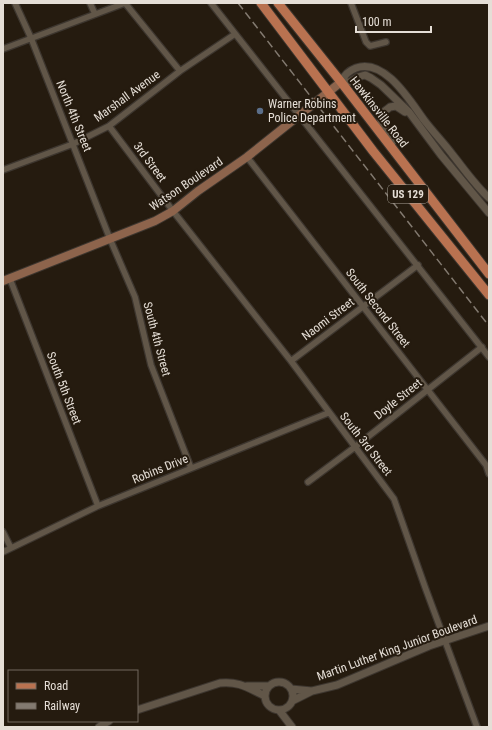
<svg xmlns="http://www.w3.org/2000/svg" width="492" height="730" font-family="'Roboto Condensed',sans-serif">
<rect width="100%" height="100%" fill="#251b0f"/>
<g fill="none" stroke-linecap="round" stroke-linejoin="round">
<g stroke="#3d362f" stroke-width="8">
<path id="minor" d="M15 3 31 38 110 239 135 297 151 365 191 468
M90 3 95 14
M125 3 180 71
M211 3 489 357
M351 3 366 42 370 46 386 42
M3 49 125 3
M109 126 173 211 291 361 394 499 425 587 477 727
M247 157 486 465 489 474
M3 170 73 144 109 126 180 71 235 34
M10 279 98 506
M291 361 418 265
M308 482 355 447 482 347
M3 532 11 548
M3 552 98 506 328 413"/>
</g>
<g stroke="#3d362f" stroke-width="9">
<path id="tertiary" d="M392 143 381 121V114L390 107 396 106 405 112
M489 198C475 185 464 169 452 154 443 142 433 132 424 120 410 101 385 58 356 68 348 71 344 75 341 82H350L358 77 365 75 371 78 381 85 409 112 441 155 489 213
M265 696a14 14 0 1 1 28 0a14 14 0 1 1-28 0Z
M247 686H269
M291 689 312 691
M292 701 312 691 337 685 429 646 489 626
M137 710 220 683C239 681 248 688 265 696
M279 710 292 727
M99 727 109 721"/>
</g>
<g stroke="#3d362f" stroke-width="10">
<path id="secondary" d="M3 281 155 221 173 211 198 191 247 157 341 82"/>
</g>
<g stroke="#3d362f" stroke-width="11">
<path id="primary" d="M261 3 373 151 489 295
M278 3 341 82 489 274"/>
</g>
<use href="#minor" stroke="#615648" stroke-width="5.5"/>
<use href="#tertiary" stroke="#615648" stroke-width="7"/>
<use href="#secondary" stroke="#8d644c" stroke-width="8"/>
<use href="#primary" stroke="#b97250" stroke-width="9"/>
<path stroke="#837a70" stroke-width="1.5" stroke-dasharray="8 4" stroke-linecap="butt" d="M238 3 489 326"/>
</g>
<circle fill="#5c6f8a" stroke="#251b0f" stroke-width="1.5" cx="260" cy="111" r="4"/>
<g text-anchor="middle" stroke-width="4" stroke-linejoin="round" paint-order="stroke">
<rect fill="#251b0f" stroke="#aba49a" stroke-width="1" x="388" y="185" width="40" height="18" rx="3"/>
<g font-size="11" font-weight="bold" fill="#e5ded6">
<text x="408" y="198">US 129</text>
</g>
<g font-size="12" fill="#e5ded6" stroke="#251b0f">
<text transform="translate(127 96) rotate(-36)" y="4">Marshall Avenue</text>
<text transform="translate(379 112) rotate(52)" y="4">Hawkinsville Road</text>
<text transform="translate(74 116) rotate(68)" y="4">North 4th Street</text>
<text transform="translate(150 162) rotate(53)" y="4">3rd Street</text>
<text transform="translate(186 184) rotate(-34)" y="4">Watson Boulevard</text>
<text transform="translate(378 308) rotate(52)" y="4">South Second Street</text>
<text transform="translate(328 319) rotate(-37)" y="4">Naomi Street</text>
<text transform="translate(157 339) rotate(75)" y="4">South 4th Street</text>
<text transform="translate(64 388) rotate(69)" y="4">South 5th Street</text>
<text transform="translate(398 399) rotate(-39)" y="4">Doyle Street</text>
<text transform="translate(366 444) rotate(52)" y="4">South 3rd Street</text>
<text transform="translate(160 469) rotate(-22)" y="4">Robins Drive</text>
<text transform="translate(397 648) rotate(-20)" y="4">Martin Luther King Junior Boulevard</text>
</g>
<g font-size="12" fill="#e5ded6" stroke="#251b0f" text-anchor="start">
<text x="268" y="108">Warner Robins<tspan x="268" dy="14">Police Department</tspan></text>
</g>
</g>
<rect width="492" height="730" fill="none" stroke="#e5ded6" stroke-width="8"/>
<rect x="8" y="670" width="130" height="52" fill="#251b0f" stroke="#72695f"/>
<rect x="16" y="683" width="20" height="6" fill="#b97250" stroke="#72695f"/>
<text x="44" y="690" font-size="12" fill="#e5ded6">Road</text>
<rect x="16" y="703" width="20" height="6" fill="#837a70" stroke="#72695f"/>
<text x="44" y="710" font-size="12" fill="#e5ded6">Railway</text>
<path d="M356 26v6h75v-6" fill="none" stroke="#e5ded6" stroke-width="2"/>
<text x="362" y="26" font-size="12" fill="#e5ded6" stroke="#251b0f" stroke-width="3" paint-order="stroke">100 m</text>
</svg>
